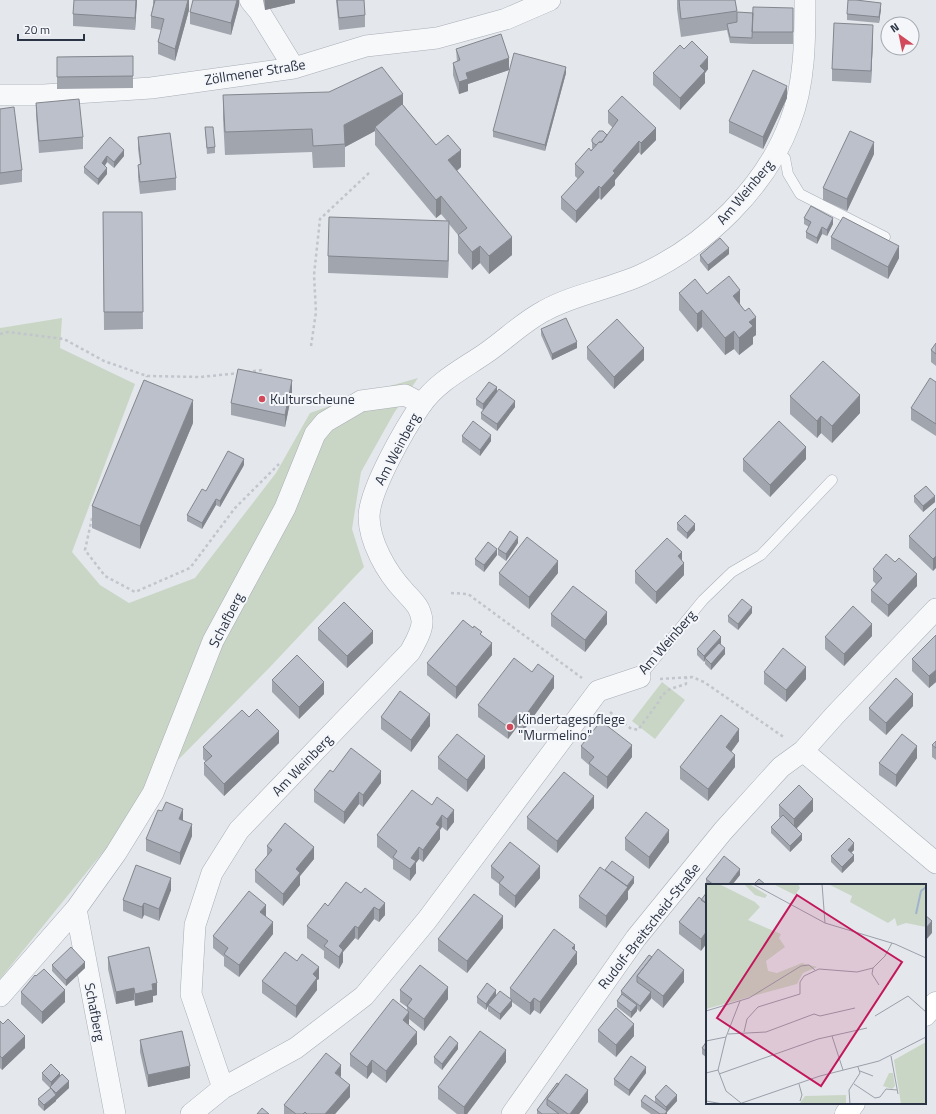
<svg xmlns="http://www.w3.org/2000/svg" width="936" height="1114" font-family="'Titillium Web',sans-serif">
<rect width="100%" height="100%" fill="#e4e7ec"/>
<path fill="#c9d6c5" d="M62 318 60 348 135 384 72 552 100 585 129 603 195 578 276 473 310 413 372 391 418 378 394 413 361 472 352 529 364 567 271 666 176 762 0 979V328Z
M662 682 685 700 655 739 632 721Z"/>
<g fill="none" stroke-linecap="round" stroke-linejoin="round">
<g stroke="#a9aeb7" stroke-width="11">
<path id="lane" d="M777 153 785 158 788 174 800 194 885 237
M640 677 703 600 732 572 761 555 832 480"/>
</g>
<g stroke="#a9aeb7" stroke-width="22">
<path id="street" d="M250 0 259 11 294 68
M0 95H44L151 88 294 68 366 46 437 38 506 19 550 0
M803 751 936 863
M76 909 115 1114
M0 996 76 909 116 853 153 793 213 641 285 508 315 434 325 422 361 401 405 395 422 404
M223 1088 191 994 195 925 212 873 239 830 410 652C415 643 423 630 422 620 420 606 413 601 404 591 387 573 369 542 369 516 370 489 405 428 421 405 438 381 463 369 486 353 505 340 523 322 544 311 574 294 611 289 643 274 706 245 766 187 790 122 805 84 805 40 805 0
M191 1114 223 1088 296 1048 364 996 427 920 598 691 640 677
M512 1114 636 938 723 831 781 767 803 751 835 715 936 609"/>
</g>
<g stroke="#a9aeb7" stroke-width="23">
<path id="secondary" d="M925 1015 936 1003
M846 1114 854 1103"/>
</g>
<path stroke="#c2c5cb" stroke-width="2.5" stroke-dasharray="3 3" stroke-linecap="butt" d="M0 334 8 332 64 339 104 361 147 376 200 377 240 373
M311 346 316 312 314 275 320 219 370 172
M247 372 262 370
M145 383 147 376
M92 518 85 550 105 576 135 592 190 568 235 508 279 464
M451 593 468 594 582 678
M660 679 692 677 704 682 785 738
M610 712 630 728 638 730 660 700 661 696 670 689 686 684V677"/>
<use href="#lane" stroke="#f7f8fa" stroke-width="10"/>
<use href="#street" stroke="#f7f8fa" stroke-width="21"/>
<use href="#secondary" stroke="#fff" stroke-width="22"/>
</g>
<path fill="#a1a5ae" d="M137 0 135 30 73 26V14Z
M153 0H189V10L175 61 158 54V42L161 30 151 28V16L153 5Z
M239 0V5L231 35 190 24V12Z
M263 0H295V3L265 10Z
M336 0H364L365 15V27L339 30Z
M677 0H735L737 12 753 13 793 8V44H752L730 43 727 30 681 37 677 9Z
M881 9 879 23 847 20V14Z
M873 37 871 83 832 81V69Z
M456 49 509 70 468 84V91L459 94 453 75V63L457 62Z
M133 56V88L57 89V57Z
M708 69 705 73V83L680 110 653 85V73Z
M566 73 545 151 493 137V131Z
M223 95 403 105 436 145 461 167 457 171 512 255 489 274 480 263 472 270 458 253V235L449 224 448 278 328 273V256L447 221 441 214 436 218 375 145V131L345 147V167L313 168 312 152 225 155 223 118Z
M787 98 763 149 729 133V121Z
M36 103 83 137V149L39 153 36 115Z
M0 109 22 170V182L0 185Z
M608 111 656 140 641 155 639 152 615 180V185L601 200 599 198 576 223 561 209V197L578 179 575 176V164L593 148H592V139L607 135 613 128 608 123Z
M205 127 215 147V153L207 154Z
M110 137 124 156 114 168 107 162 105 166 107 174 98 185 84 173V167Z
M138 137 176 178V190L140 194 138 177V165L140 164 138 149Z
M874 154 847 211 823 200V188Z
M103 212H142L143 329 104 330Z
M804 218 833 224 827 236 822 234 817 244 806 238V232L809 227 804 224Z
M831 237 899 258 888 279 831 249Z
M729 254 708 271 700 261V255Z
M679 293 707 294 740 304 756 335 753 337V344L739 355 734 349 725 355 702 327 697 332 679 310Z
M541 329 577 348 552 360 541 335Z
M936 343V366L931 362V350Z
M587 347 644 360 614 389 587 359Z
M936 382V436L911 420V408Z
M292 392 285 427 231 415V403Z
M497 392 515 407 497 431 481 419V413L483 410 476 405V399Z
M790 396 860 413 832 443 821 433 817 438 790 414Z
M193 423 140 549 92 528V506Z
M462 436 491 441 480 456 462 442Z
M743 459H806L770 497 743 471Z
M244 465 220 507 216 505 202 529 187 521V515Z
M914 496 935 502 923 512 914 502Z
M936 508 933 571 909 548V536Z
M677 523 695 530 687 539 677 530Z
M518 543 506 561 498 555V549Z
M497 555 484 572 475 565V559Z
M682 561 684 575 656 604 635 583V571Z
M895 562 917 586 888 617 871 602V590L876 584 873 581V569Z
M499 573H558L529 609 499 585Z
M752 613 738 630 728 622V616Z
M551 614 607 624 585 652 551 626Z
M318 628 373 643 347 668 318 640Z
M482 635 492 655 456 699 427 675V663Z
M936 635V682L929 688 912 671V659Z
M872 636 844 666 825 649V637Z
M721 643V644L725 654 711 670 705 664V660L704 662 697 655V649Z
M532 672 554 688 523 731 517 727 508 739 478 717V705Z
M764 672 806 679 786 702 764 684Z
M272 680 324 694 299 719 272 692Z
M913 706 886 735 869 720V708Z
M249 717 279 743 224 796 204 775V763L206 762 203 759V747Z
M381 717 430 726 411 752 381 729Z
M739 741 731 752 735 767 708 801 680 779V767Z
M936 741V760L932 757V745Z
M581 746 632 757 607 789 589 775V765L581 758Z
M438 757 485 768 467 792 438 769Z
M917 758 896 787 879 775V763Z
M333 772 381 783 363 807 359 804 344 824 314 802V790Z
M432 805 454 822 447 831 442 827 440 830V839L423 862 419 859 416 863V873L410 881 393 869V860L377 847V835Z
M779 805 813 811 797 828 802 840 790 852 771 833V827L780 818 779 817Z
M594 808 557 853 527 829V817Z
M183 821 192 836 180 865 146 851V839Z
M625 838 669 842 649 869 625 850Z
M267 846 314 859 300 876V885L283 906 255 882V870L267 856Z
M854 850 851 853 854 861 842 873 831 862V856Z
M491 866 540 878 515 908 499 895V884L491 878Z
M605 870 634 883 628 891V899L606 928 579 908V896Z
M740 875 732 885H706V879Z
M346 882 385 915 379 922 374 919 358 940 355 938 343 952V962L339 969 324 958V951L307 938V926L328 906Z
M171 890 159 921 144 915 142 919 123 911V900Z
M701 900V951L679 934V922Z
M265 917 273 934 239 977 224 966V957L213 948V936Z
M503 928 467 973 438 951V939Z
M575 951 577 964 540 1014 534 1010 530 1015 512 1002V1006L500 1020 488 1011V1006L486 1010 477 1003V997L496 995 510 998V988Z
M649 955 684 982 663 1008 651 998 640 1012 637 1009V1011L631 1018 617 1007V1001L621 995V991Z
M108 957 157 995 153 996V1002L135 1006 134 1000 116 1004 108 969Z
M52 965 85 968 66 986 52 971Z
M319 979 317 980V990L296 1018 262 993V981Z
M400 990 448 999 424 1031 409 1019 408 1024 417 1044 386 1083 372 1072 367 1079 350 1066V1054L407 1011V1007L400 1002Z
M21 992 65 1002 42 1024 21 1004Z
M0 1021 25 1048 2 1070 0 1068Z
M598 1030 634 1036 616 1057 598 1042Z
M140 1040 190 1078 148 1087 140 1052Z
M707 1041V1058L702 1054V1048Z
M458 1049 442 1070 434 1063V1057Z
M506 1062 467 1114H457L438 1099V1087Z
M42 1073 60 1076 69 1088 56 1100V1099V1101L44 1111 38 1105V1099L50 1089V1088L42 1080Z
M646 1073 629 1096 614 1085V1079Z
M341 1078 350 1097 335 1114H284V1105Z
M557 1083 588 1102 579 1114H537V1110Z
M655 1097 677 1101 667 1112V1114H651L641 1107V1101L655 1102Z"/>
<path fill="#83868d" d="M136 0H137L135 30V18Z
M188 0H189V10L175 61V49Z
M237 0H239V5L231 35V23Z
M265 0H295V3L265 10Z
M881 3V9L879 23V17Z
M873 25V37L871 83V71Z
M708 57V69L705 73V83L680 110V98L700 66Z
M509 58V70L468 84V91L459 94V82L466 73Z
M566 67V73L545 151V145Z
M787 86V98L763 149V137Z
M403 94V117L375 127V131L345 147 344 125Z
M656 128V140L641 155V143Z
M639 141V152L615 180V185L601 200V188L613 171Z
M874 142V154L847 211V199Z
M124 150V156L114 168V162Z
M461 150V167L448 178V160Z
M107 156V162L102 169V163Z
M107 168V174L98 185V179Z
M599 186V198L576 223V211Z
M441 196V214L436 218V200Z
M833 218V224L827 236V230Z
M449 221V239L448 278V261Z
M822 227V234L817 244V238Z
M512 237V255L489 274V256Z
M480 246V263L472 270V252Z
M899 246V258L888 279V267Z
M729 248V254L708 271V265Z
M740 290V308L733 296Z
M702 310V327L697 332V314Z
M756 317V335L753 337V344L739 355V338L749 322Z
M734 331V349L725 355V338Z
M577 342V348L552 360V354Z
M644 348V360L614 389V377Z
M292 380V392L285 427V415Z
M497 387V393L483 411V404Z
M860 395V413L832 443V426Z
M193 400V423L140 549V526Z
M515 401V407L497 431V424Z
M821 416V433L817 438V421Z
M491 435V441L480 456V450Z
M806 447V459L770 497V485Z
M244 459V465L220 507V501Z
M935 496V502L923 512V506Z
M216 499V505L202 529V523Z
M695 524V530L687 539V533Z
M518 537V543L506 561V554Z
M497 549V555L484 572V565Z
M682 552V564L678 556Z
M936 556V568L933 571V559Z
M558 561V573L529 609V597Z
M684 563V575L656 604V592Z
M917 574V586L888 617V605Z
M752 607V613L738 630V624Z
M607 612V624L585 652V640Z
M872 624V636L844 666V654Z
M373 631V643L347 668V656Z
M721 637V643L706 659 705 658V660L704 662V656Z
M492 643V655L456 699V687Z
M725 648V654L711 670V664Z
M806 667V679L786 702V690Z
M936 670V682L929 688V676Z
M554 676V688L523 731V719Z
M324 682V694L299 719V707Z
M913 694V706L886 735V723Z
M430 714V726L411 752V740Z
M517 715V727L508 739V727Z
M739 729V741L726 759V747Z
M279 731V743L224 796V784Z
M632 745V757L607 789V777Z
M917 746V758L896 787V775Z
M735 755V767L708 801V789Z
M485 756V768L467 792V780Z
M381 771V783L363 807V795Z
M359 792V804L344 824V812Z
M594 796V808L557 853V841Z
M813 799V811L794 831V819Z
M183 809V821L179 819Z
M454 810V822L447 831V819Z
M442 815V827L440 830V839L423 862V850L436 824Z
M192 824V836L180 865V853Z
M669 830V842L649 869V857Z
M802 834V840L790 852V846Z
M854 843V850L848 856V850Z
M314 847V859L300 876V885L283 906V894L296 869Z
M419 847V859L416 863V873L410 881V869L411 858Z
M854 855V861L842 873V867Z
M540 866V878L515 908V896Z
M740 869V875L732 885H728Z
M634 877V883L628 891V899L606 928V916Z
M171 878V890L159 921V909Z
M144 903V915L142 919V907Z
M385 903V915L379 922V910Z
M266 905V917L260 924V912Z
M374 907V919L358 940V928Z
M503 916V928L467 973V961Z
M932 921V933L925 941V929Z
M273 922V934L239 977V965Z
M355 926V938L343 952V962L339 969V946Z
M707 931V943L701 951V939Z
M575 945V954L577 952V964L540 1014V1002L572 948Z
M85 962V968L66 986V980Z
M319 967V979L317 980V990L296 1018V1006L313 974Z
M684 970V982L663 1008V996Z
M157 983V995L153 996V1002L135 1006V994L152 984Z
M448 987V999L424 1031V1019Z
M134 988V1000L116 1004V992Z
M65 990V1002L42 1024V1012Z
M496 990V996L488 1005V1006L486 1010V1004Z
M651 992V999L640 1012V1006Z
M534 998V1010L530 1015V1003Z
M512 1000V1006L500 1020V1014Z
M637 1005V1011L631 1018V1012Z
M409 1012V1024L403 1032V1020Z
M634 1024V1036L616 1057V1045Z
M417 1032V1044L386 1083V1071Z
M25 1036V1048L2 1070V1058Z
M458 1043V1049L442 1070V1064Z
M506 1050V1062L467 1114H464V1107Z
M372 1060V1072L367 1079V1067Z
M341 1065V1077L335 1073Z
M190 1066V1078L148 1087V1075Z
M646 1067V1073L629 1096V1090Z
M60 1073V1079L51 1088V1082Z
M69 1081V1088L56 1100V1093Z
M350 1085V1097L335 1114H325Z
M588 1090V1102L579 1114H570Z
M56 1095V1101L44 1111V1105Z
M677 1095V1101L667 1112V1114H665L666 1107Z"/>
<path fill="#bbc0ca" stroke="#83868d" d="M74 0H136L135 18 73 14Z
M155 0H188L175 49 158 42 164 19 151 16Z
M193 0H237L231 23 190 12Z
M337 0H364L365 15 339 18Z
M679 0H735L737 11 681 19Z
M848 0H856L881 3 879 17 847 14Z
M753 7 793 8V32H752Z
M737 12 753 13 752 38 730 37 727 24 737 22Z
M834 23 873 25 871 71 832 69Z
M501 34 509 58 466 73 468 79 459 82 453 63 460 60 456 49Z
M692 41 708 57 700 66 705 71 680 98 653 73 680 45 684 49Z
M514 53 566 67 545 145 493 131Z
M133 56V76L57 77V57Z
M382 67 403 94 344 125 345 144 313 146 312 129 225 132 223 95 329 92Z
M753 70 787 86 763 137 729 121Z
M622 96 656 128 641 143 639 141 613 171 615 173 601 188 599 186 576 211 561 197 584 172 575 164 589 148 591 151 599 142H602L618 120 608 111Z
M79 99 83 137 39 141 36 103Z
M402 104 436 145 448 135 461 150 448 160 512 237 489 256 480 246 472 252 458 235 467 228 441 196 436 200 375 127Z
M14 107 22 170 0 173V109Z
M205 127H213L215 147 207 148Z
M599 131H603L607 135 602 142H599L596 145 592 142V139Z
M850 131 874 142 847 199 823 188Z
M170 133 176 178 140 182 138 165 141 164 138 137Z
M110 137 124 150 114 162 107 156 102 163 107 168 98 179 84 167Z
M811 206 833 218 827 230 822 227 817 238 806 232 811 222 804 218Z
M103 212H142L143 312H104Z
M329 217 449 221 448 261 328 256Z
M843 217 899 246 888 267 831 237Z
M720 238 729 248 708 265 700 255Z
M729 276 740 290 733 296 745 311 749 308 756 317 749 322 753 326 739 338 734 331 725 338 702 310 697 314 679 293 695 279 707 294Z
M566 318 577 342 552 354 541 329Z
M617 319 644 348 614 377 587 347Z
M936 343V354L931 350Z
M823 361 860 395 832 426 821 416 817 421 790 396Z
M238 369 292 380 285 415 231 403Z
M930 378 936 382V424L911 408Z
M144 380 193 400 140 526 92 506Z
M489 382 497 387 483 404 476 399Z
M499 389 515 401 497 424 481 413Z
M473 421 491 435 480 450 462 436Z
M779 421 806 447 770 485 743 459Z
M228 451 244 459 220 501 216 499 202 523 187 515 202 489 206 491Z
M926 486 935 496 923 506 914 496Z
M936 508V556L933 559 909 536Z
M685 515 695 524 687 533 677 523Z
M510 531 518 537 506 554 498 549Z
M527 537 558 561 529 597 499 573Z
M667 538 682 552 678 556 684 563 656 592 635 571Z
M488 542 497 549 484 565 475 559Z
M886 554 895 562 899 558 917 574 888 605 871 590 882 578 873 569Z
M573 586 607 612 585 640 551 614Z
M742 599 752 607 738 624 728 616Z
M344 602 373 631 347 656 318 628Z
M853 606 872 624 844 654 825 637Z
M463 620 473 628 474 626 482 632 480 634 492 643 456 687 427 663Z
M714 630 721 637 704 656 697 649Z
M936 635V670L929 676 912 659Z
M719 643 725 648 711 664 705 658Z
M783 648 806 667 786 690 764 672Z
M297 655 324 682 299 707 272 680Z
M514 658 532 672 538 664 554 676 523 719 517 715 508 727 478 705Z
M896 678 913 694 886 723 869 708Z
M400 691 430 714 411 740 381 717Z
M257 709 279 731 224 784 204 763 212 756 203 747 242 710 249 717Z
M721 715 739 729 726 747 735 755 708 789 680 767Z
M601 721 632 745 607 777 589 763 594 757 581 746Z
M457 734 485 756 467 780 438 757Z
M902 734 917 746 896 775 879 763Z
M936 741V748L932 745Z
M351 748 381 771 363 795 359 792 344 812 314 790 330 770 333 772Z
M564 772 594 796 557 841 527 817Z
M799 785 813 799 794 819 779 805Z
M412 790 432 805 437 797 454 810 447 819 442 815 436 824 440 827 423 850 419 847 411 858 416 861 410 869 393 857 397 851 377 835Z
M166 802 183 809 179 819 192 824 180 853 146 839 158 810 162 811Z
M646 812 669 830 649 857 625 838Z
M783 815 802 834 790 846 771 827Z
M285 823 314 847 296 869 300 873 283 894 255 870 272 850 267 846Z
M849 838 854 843 848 850 854 855 842 867 831 856Z
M510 842 540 866 515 896 499 883 504 877 491 866Z
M724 856 740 869 728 885H714L706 879Z
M612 861 634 877 627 886 605 870Z
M136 865 171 878 159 909 144 903 142 907 123 900Z
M600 867 628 887 606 916 579 896Z
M759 879 766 885H753Z
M346 882 361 893 365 888 385 903 379 910 374 907 358 928 355 926 339 946 343 950 339 957 324 946 328 941 307 926 325 903 328 906Z
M249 891 266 905 260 912 273 922 239 965 224 954 228 948 213 936Z
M707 892V904L701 900Z
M474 894 503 916 467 961 438 939Z
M699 897 707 904V931L701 939 679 922Z
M925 915 932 921 925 929Z
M554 929 575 945 572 948 577 952 540 1002 534 998 530 1003 510 988Z
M71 947 85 962 66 980 52 965Z
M149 947 157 983 152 984 153 990 135 994 134 988 116 992 108 957Z
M658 949 684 970 663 996 637 976Z
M285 952 297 961 302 954 319 967 313 974 317 978 296 1006 262 981Z
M649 955 652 957 637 976V982L651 992 640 1006 621 991Z
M420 965 448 987 424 1019 407 1006 412 999 400 990Z
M44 969 65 990 42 1012 21 992 35 975 36 976Z
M487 983 496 990 486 1004 477 997Z
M500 991 512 1000 500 1014 488 1005Z
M622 994 637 1005 631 1012 617 1001Z
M393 999 409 1012 403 1020 417 1032 386 1071 372 1060 367 1067 350 1054Z
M616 1008 634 1024 616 1045 598 1030Z
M8 1019 25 1036 2 1058 0 1056V1021L3 1024Z
M182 1031 190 1066 148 1075 140 1040Z
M480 1031 506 1050 464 1107 438 1087Z
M450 1036 458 1043 442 1064 434 1057Z
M707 1041V1052L702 1048Z
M326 1053 341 1065 335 1073 350 1085 325 1114H307L305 1112 303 1114H296L284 1105Z
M631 1056 646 1067 629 1090 614 1079Z
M51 1064 60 1073 51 1082 42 1073Z
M62 1074 69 1081 56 1093 50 1087Z
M566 1074 588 1090 570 1114H568L547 1099Z
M557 1083 559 1084 547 1099V1105L559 1114H542L537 1110Z
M666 1085 677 1095 666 1107 655 1097Z
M51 1088 56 1095 44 1105 38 1099Z
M645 1095 667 1111 665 1114H660L641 1101Z
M262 1108 269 1114H257Z"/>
<g fill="#d1495b" stroke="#f4f6f9" stroke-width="1.5">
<circle cx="262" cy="399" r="4"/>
<circle cx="510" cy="727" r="4"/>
</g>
<g text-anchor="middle" stroke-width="4" stroke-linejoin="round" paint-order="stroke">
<g font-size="14" fill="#2b3445" stroke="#f4f6f9">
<text transform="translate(255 72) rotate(-9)" y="5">Zöllmener Straße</text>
<text transform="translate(745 192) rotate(-50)" y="5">Am Weinberg</text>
<text transform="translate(397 449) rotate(-62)" y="5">Am Weinberg</text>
<text transform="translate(226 620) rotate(-63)" y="5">Schafberg</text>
<text transform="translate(667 642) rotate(-49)" y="5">Am Weinberg</text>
<text transform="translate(302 765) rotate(-46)" y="5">Am Weinberg</text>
<text transform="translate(649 926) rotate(-52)" y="5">Rudolf-Breitscheid-Straße</text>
<text transform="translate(95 1012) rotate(79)" y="5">Schafberg</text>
</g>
<g font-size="14" fill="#2b3445" stroke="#f4f6f9" text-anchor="start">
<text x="270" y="404">Kulturscheune</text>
<text x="518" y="724">Kindertagespflege<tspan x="518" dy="16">"Murmelino"</tspan></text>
</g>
</g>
<g transform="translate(706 884)">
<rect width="220" height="220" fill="#e4e7ec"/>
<path d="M0 0H13L49 18 54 23 42 36 75 50 73 54 79 63 60 77 62 87 71 89 96 79 111 83 97 89 91 100 0 125ZM38 0H43L61 11 59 14 49 11ZM67 0H92L94 4 89 11ZM122 0H220V43L200 39 191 42 189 34 182 39 144 18 146 12ZM220 158V220H195L188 176ZM183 189H187L189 202 186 205 177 202ZM140 211V220H93L99 212Z" fill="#c9d6c5"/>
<path fill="none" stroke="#9fb4cc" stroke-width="2" d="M210 30 215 7 220 3"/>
<path fill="none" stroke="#9a9fa9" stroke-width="1" d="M47 0 119 39 189 60 220 74M116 0 119 39M167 84 166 90 173 101M34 117 20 153 12 186 20 207 35 219M0 127 43 114 95 82 103 81 109 86M169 132 202 112 220 128M38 148 41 135 52 123 94 110V98L98 92 113 85 151 88 167 84 179 72 186 59M22 150 60 148 108 130 114 132 149 124M126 152 137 186M0 157 20 153M185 172 192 210M154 187 167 192M0 189 12 186M13 190 112 155 161 144M93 200 96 211 94 217M148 200 169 214 174 213 180 205 191 206M0 217 17 220M33 220 114 192 173 177 220 153M144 220 143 206 154 189 152 183"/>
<path fill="#c2185b" fill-opacity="0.15" stroke="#c2185b" stroke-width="2" d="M91 11 196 78 115 202 11 134Z"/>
<rect width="220" height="220" fill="none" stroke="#2b3445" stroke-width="2"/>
</g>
<g transform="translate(900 36) rotate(327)"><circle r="19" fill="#f4f6f9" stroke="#a4a8b1"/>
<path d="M0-3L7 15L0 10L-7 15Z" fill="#d1495b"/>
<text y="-6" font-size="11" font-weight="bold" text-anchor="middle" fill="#2b3445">N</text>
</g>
<path d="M18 34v6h66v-6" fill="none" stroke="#2b3445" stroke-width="2"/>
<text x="24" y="34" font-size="12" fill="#2b3445" stroke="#f4f6f9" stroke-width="3" paint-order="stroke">20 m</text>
</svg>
